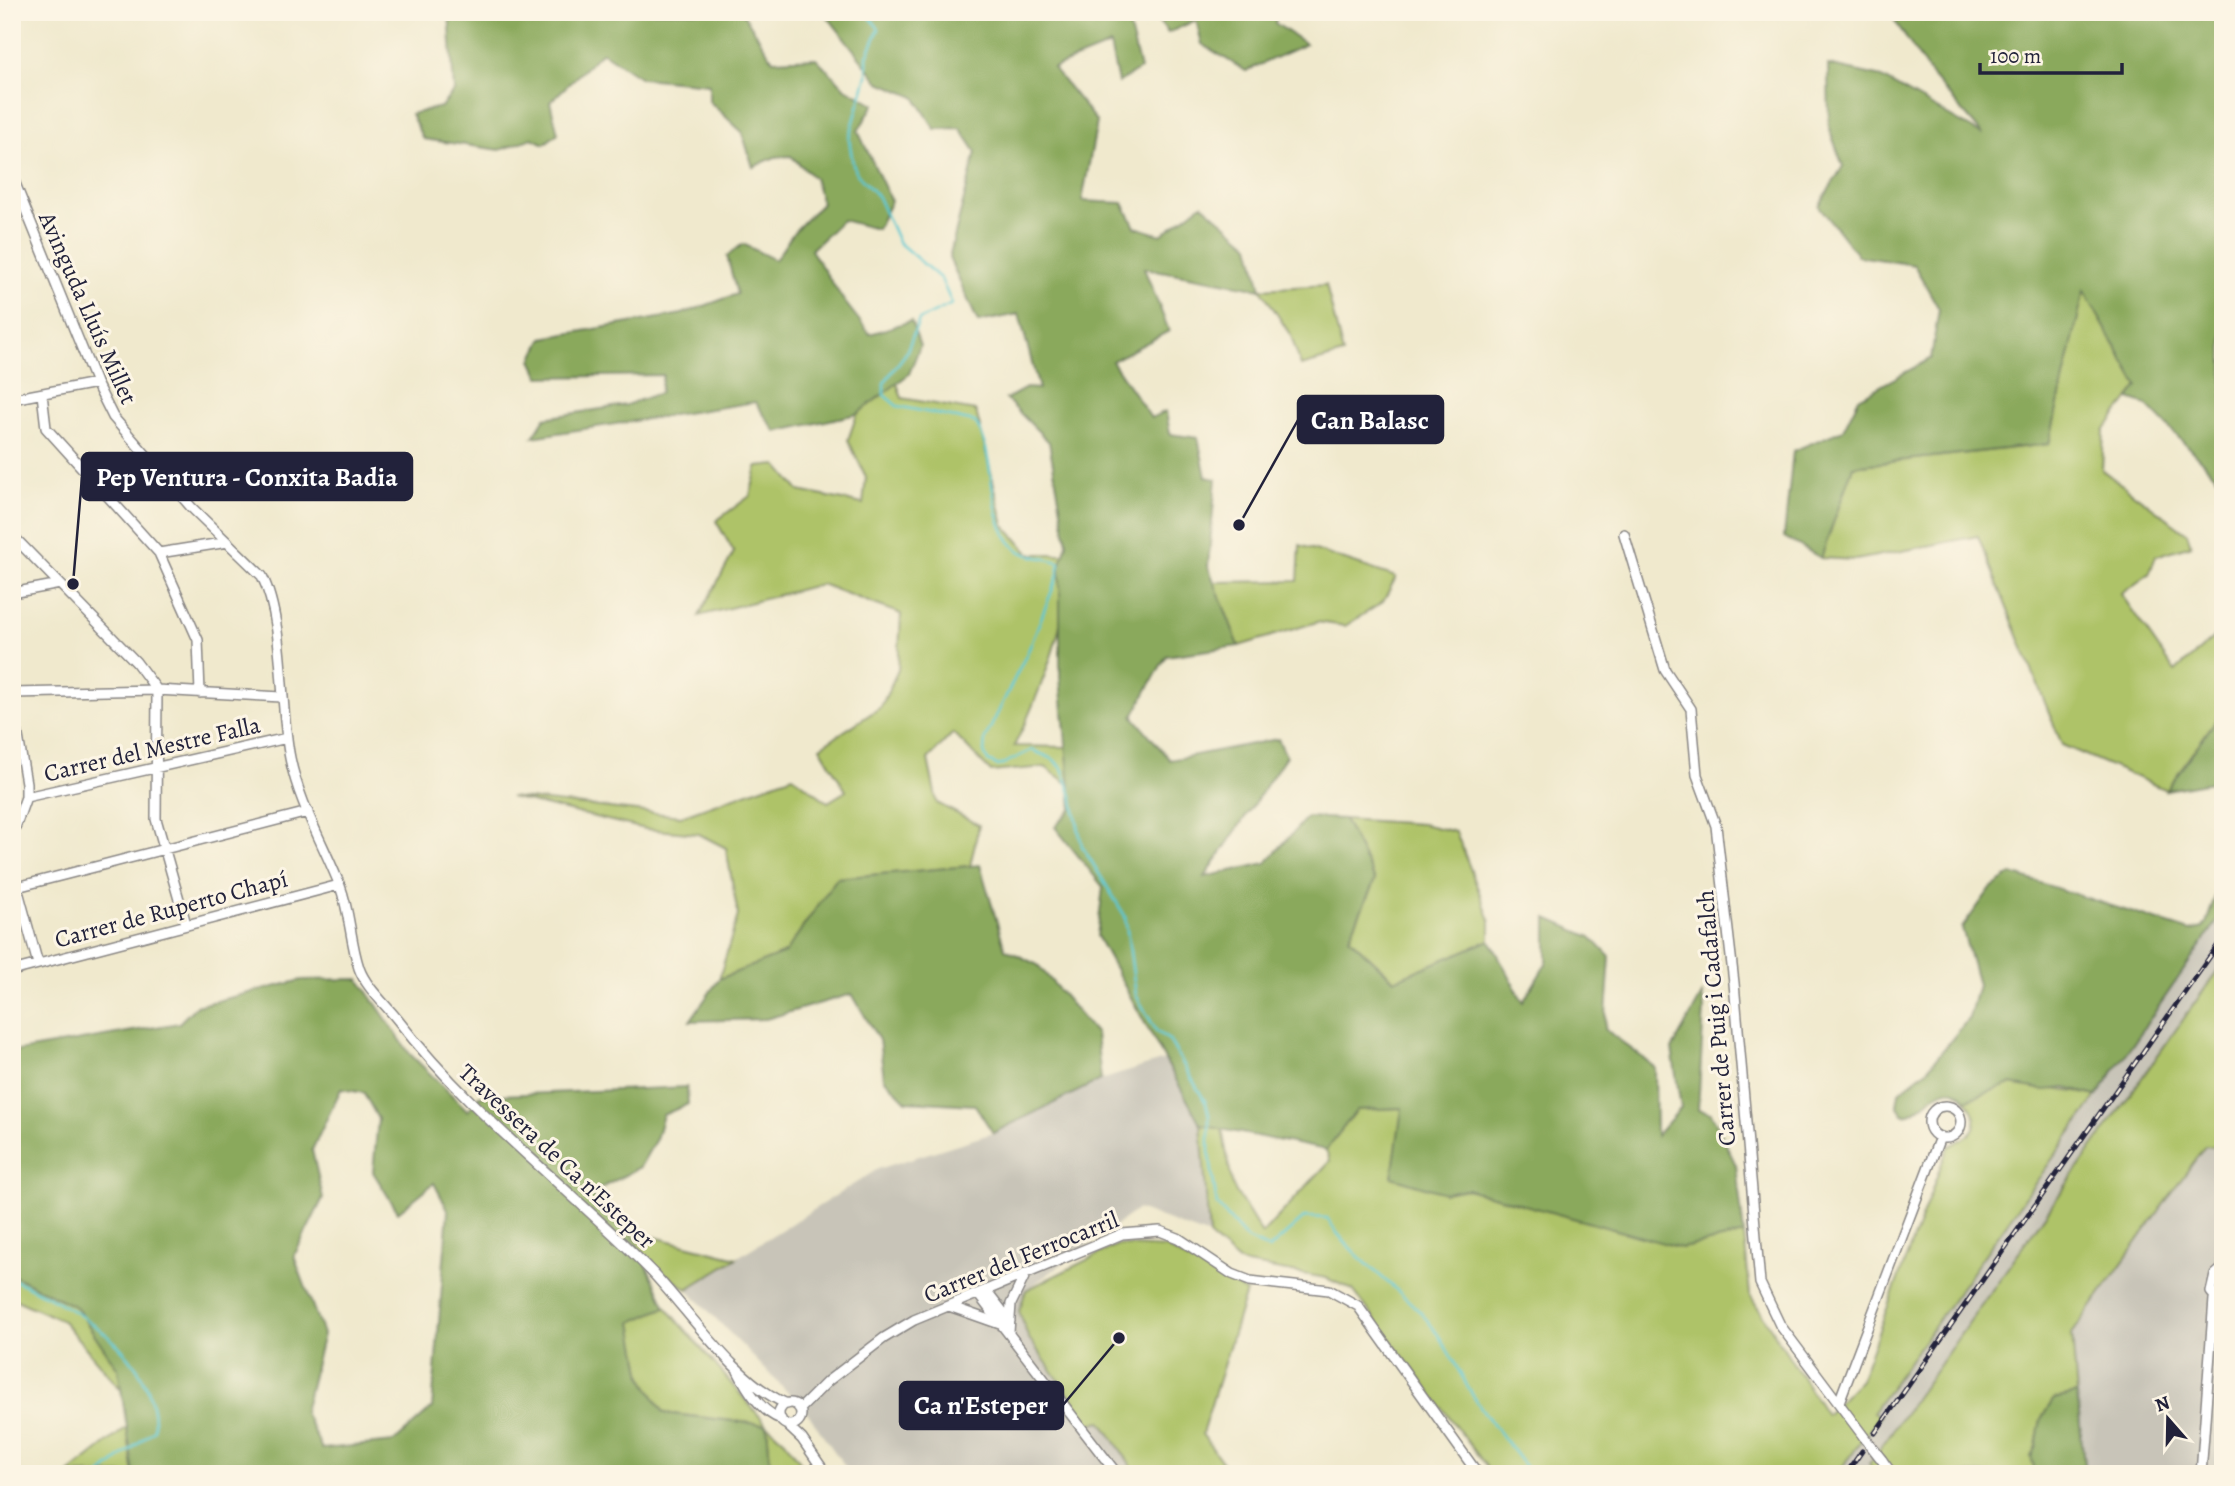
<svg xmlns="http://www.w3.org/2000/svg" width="2235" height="1486" font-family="Alegreya,serif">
<rect width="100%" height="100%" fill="#fcf5e5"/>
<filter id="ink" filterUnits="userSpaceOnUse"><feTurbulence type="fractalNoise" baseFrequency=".0143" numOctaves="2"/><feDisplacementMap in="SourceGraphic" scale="14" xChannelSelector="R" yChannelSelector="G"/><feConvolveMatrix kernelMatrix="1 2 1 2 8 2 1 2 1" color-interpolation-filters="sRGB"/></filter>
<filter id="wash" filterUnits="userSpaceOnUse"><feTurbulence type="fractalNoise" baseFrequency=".00686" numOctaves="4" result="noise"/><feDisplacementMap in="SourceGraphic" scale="28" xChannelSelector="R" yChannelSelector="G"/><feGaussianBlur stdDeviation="1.57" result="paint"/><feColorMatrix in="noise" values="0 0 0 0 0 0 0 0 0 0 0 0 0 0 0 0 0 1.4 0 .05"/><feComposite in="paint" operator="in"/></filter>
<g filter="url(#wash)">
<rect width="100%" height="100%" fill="#f0e9cd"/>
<path fill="#c8c4b8" d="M2223 913V963L1862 1474H1837L1879 1416 1873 1412Z
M1164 1060 1201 1125 1209 1236 1138 1209 1026 1290 1019 1311 1028 1337 1090 1423 1101 1421 1137 1474H850L807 1412 687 1289 878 1169 993 1133 1101 1080Z
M2205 1146 2223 1148V1474H2085L2072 1334Z"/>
<path fill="#aec367" stroke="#687251" stroke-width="2" d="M1326 285 1343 354 1301 366 1291 336 1261 289Z
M2084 290 2138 386 2104 431 2102 470 2187 533 2191 545 2156 556 2149 574 2121 594 2175 672 2219 633 2223 639V710L2166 790 2062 745 1978 536 1856 560 1821 558 1853 466 2049 444Z
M897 383 902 398 976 411 1004 525 1030 554H1064C1057 577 1064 601 1060 624 1054 656 1029 718 1014 746L1068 747 1070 785 1045 767 991 772 953 733 928 759 937 803 979 825 970 866 837 878 785 953 719 979 738 915 726 848 699 834 645 829 510 797 681 816 793 776 828 802 846 791 820 747 881 707 898 670 901 614 821 584 699 616 734 552 716 521 750 496 757 467 777 465 799 491 863 504 866 477 848 440 857 414Z
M1300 545 1396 577 1383 602 1345 626 1317 622 1239 646 1214 582 1298 581Z
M1344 819 1422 824 1456 832 1490 920V940L1395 980 1349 938 1375 880Z
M2223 963V1148L2205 1146 2072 1334 2077 1394 2054 1399 2041 1419 2036 1446 2031 1457 2036 1474H1876L1869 1464Z
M2010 1084C2040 1089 2068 1089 2097 1096L1873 1412 1880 1416 1837 1474H1492L1353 1290 1326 1278 1241 1263 1209 1236 1201 1125 1222 1129 1233 1187 1262 1234 1330 1161 1326 1150 1357 1110 1403 1108 1392 1177 1445 1193 1467 1189 1682 1248 1744 1234 1750 1295 1826 1415 1860 1380 1948 1147C1973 1134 1985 1127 1966 1100Z
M631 1231 737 1258 687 1289 644 1259Z
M1117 1245 1166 1248 1246 1292 1202 1434 1231 1474H1137L1101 1421 1090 1424 1028 1337 1019 1311 1026 1290Z
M12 1275 76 1307 118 1369 122 1391 63 1321 12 1298Z
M666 1307 767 1425 785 1441 809 1474H771L767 1425 664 1413 642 1377 631 1321Z
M127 1427 134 1474H68L69 1473Z"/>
<path fill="#8aa95c" stroke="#56664c" stroke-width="2" fill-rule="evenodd" d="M449 12H742L773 60 816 58 844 87 874 104 858 131 891 201 877 229 842 220 811 250 844 301 870 334 911 321 920 346 909 374 857 414 776 432 755 402 533 437 545 418 626 405 660 393 663 375 540 377 532 360 543 338 682 314 737 294 727 256 743 244 775 260 794 232 822 203 814 178 791 156 775 157 753 167 742 132 709 101V84L641 78 602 52 550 102 558 133 544 144 532 138 500 150 423 139 411 114 441 107 454 91Z
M824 12H1140L1129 25 1140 69 1118 83 1110 45 1053 68 1097 122 1082 201 1123 203 1135 227 1161 235 1202 204 1250 245 1261 289 1144 268 1169 331 1112 361 1151 418 1166 411 1170 434 1198 438 1206 477 1216 479 1208 566 1239 646 1166 656 1133 716 1170 760 1278 739 1286 756 1205 877 1266 863 1307 817 1344 819 1375 880 1349 938 1394 980 1490 940 1523 1002 1547 962V918L1591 937 1610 957 1605 1029 1655 1067 1656 1136 1681 1108 1672 1049 1702 995 1704 1009 1698 1110 1711 1113 1736 1165 1744 1234 1682 1248 1467 1189 1445 1193 1392 1177 1402 1108 1357 1110 1326 1150 1201 1125 1097 936 1103 887 1055 827 1072 809 1060 678V567L1067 543 1049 442 1006 399 1026 388 1039 389 1019 314 978 322 949 258 976 152 960 128 935 129 915 97 879 82Z
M1151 12H1278L1275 23 1306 44 1246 71 1202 44 1196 20 1168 33Z
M1889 12H2223V483L2147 405 2129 399 2138 386 2084 291 2049 444 1853 466 1821 558 1784 537 1793 451 1843 430 1859 398 1931 358 1939 309 1914 265 1858 256 1819 206 1843 166 1829 128 1828 65 1878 76 1983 135 1931 75Z
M2223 710V780L2166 790Z
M980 865 1005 949 1038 965 1096 1034 1101 1080 993 1133 975 1105 906 1101 884 1078 879 1040 852 994 766 1019 690 1021 719 979 785 953 837 878Z
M2012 874 2190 931 2203 928 2206 923 2223 874V913L2097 1096 2066 1088 2045 1090 2010 1084 1966 1100C1942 1069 1920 1120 1903 1114L1897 1105 1899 1092 1927 1070 1969 1018 1978 985 1962 928 1991 888Z
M359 979 410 1054 468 1111 479 1096 687 1087 688 1104 663 1115 656 1139 640 1167 590 1194 631 1231 666 1307 632 1322 642 1377 664 1413 767 1425 771 1474H134L118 1369 76 1307 12 1275V1052L179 1023 196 1006 302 980ZM341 1089 364 1093 378 1119 373 1172 398 1212 434 1183 448 1210 432 1408 394 1442 322 1449 304 1412 323 1334 294 1256 323 1198 312 1150Z
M2077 1394 2085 1474H2036L2031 1457 2036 1446 2041 1419 2054 1399Z"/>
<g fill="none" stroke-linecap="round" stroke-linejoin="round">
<path stroke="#5bc8d1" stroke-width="2.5" d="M853 12 869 16 879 29 867 56V76L849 139 853 164 857 174 878 197 898 242 941 279 952 304 919 320 906 353 884 383V395L897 406 975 422C997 454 986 519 1014 546 1026 559 1045 556 1060 563L1057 578 1029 649 985 739 984 752 988 761 999 766 1032 750 1053 759 1062 768 1072 796 1082 846 1125 916 1136 995 1157 1032 1169 1040 1206 1103 1209 1115V1151L1217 1205 1247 1239 1269 1249 1305 1217 1327 1218C1349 1256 1392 1282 1422 1314 1442 1336 1455 1365 1470 1391 1488 1420 1510 1447 1531 1474
M12 1279C74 1308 158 1351 154 1430L101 1474
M2217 1474 2223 1400"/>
</g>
</g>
<g filter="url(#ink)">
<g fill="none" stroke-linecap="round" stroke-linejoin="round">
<g stroke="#898684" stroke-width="12">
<path id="minor" d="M12 176 96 383 113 417 191 507 262 576C285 622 279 703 290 758 299 803 323 843 340 886 350 912 350 941 359 968 365 986 385 1004 397 1019 472 1116 567 1185 652 1272 690 1312 736 1383 787 1404
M42 394 46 428 159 553 198 640 200 693
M12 399 96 383
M1624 534 1665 670 1691 709 1697 775 1716 826 1734 983 1760 1283 1780 1325 1864 1437
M12 535 136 662 157 690 156 819 186 924
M159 553 228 542
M12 593 60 584
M12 693 157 690 281 697
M12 701 26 783V797L12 836
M26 797 287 738
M12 869 38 964
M17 887 308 812
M12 971 339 885
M1929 1122a16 16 0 1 1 32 0a16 16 0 1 1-32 0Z
M2223 1268 2215 1275 2211 1292 2223 1307
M986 1290 1010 1321
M978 1294 1117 1474
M949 1306 1000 1324
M1009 1332 1011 1304 1026 1273
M738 1371C747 1389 761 1412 781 1419
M1839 1402 1940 1137
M779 1414a11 11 0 1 1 22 0a11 11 0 1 1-22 0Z
M800 1409 828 1381 884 1338 914 1320 1122 1234 1160 1231 1178 1238 1232 1274 1250 1281 1329 1290 1358 1306 1478 1474
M786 1424 802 1439 826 1474
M1882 1460 1892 1474
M2201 1474 2214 1299"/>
</g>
<use href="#minor" stroke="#fff" stroke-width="9"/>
<g stroke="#22223b" stroke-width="5">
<path id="rail" d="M1875 1433 2223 938
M1846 1474 1862 1451"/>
</g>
<use href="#rail" stroke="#fcf5e5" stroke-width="2.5" stroke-dasharray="8" stroke-linecap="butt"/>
<g stroke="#898684" stroke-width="12" stroke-linecap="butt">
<path id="minor-bridge" d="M1864 1437 1882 1460"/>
</g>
<use href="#minor-bridge" stroke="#fff" stroke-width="9"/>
</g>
</g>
<g text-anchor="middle" stroke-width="6" stroke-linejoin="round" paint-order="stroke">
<g font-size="24" fill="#22223b" stroke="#fcf5e5">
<text transform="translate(88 308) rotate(66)" y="8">Avinguda Lluís Millet</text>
<text transform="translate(152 749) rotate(-13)" y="8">Carrer del Mestre Falla</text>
<text transform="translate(171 909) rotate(-15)" y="8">Carrer de Ruperto Chapí</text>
<text transform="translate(1716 1018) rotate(-95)" y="8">Carrer de Puig i Cadafalch</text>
<text transform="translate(557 1156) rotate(43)" y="8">Travessera de Ca n'Esteper</text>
<text transform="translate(1021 1257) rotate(-22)" y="8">Carrer del Ferrocarril</text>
</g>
</g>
<path fill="none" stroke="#22223b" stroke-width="2.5" d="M1239 525L1298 420M73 584L82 477M1119 1338L1063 1405"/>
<g fill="#22223b" stroke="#fcf5e5" stroke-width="2.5">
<circle cx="1239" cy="525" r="7"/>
<circle cx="73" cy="584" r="7"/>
<circle cx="1119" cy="1338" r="7"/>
</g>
<g fill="#22223b" stroke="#22223b" stroke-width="2.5">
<rect x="1298" y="396" width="145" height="47" rx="7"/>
<rect x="82" y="453" width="330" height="47" rx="7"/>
<rect x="900" y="1382" width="163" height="47" rx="7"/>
</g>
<g font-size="26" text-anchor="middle" font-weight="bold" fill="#fff">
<text x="1370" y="429">Can Balasc</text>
<text x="247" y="486">Pep Ventura - Conxita Badia</text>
<text x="981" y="1414">Ca n'Esteper</text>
</g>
<rect width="2235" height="1486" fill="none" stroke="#fcf5e5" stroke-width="42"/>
<g transform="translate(2168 1419) rotate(340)" stroke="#fcf5e5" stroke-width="5" paint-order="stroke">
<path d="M0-5L12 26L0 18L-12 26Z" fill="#22223b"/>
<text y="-10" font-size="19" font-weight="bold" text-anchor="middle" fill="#22223b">N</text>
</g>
<path d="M1980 63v10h142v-10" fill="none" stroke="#22223b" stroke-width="3.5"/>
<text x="1990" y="63" font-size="21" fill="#22223b" stroke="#fcf5e5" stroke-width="5" paint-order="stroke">100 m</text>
</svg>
